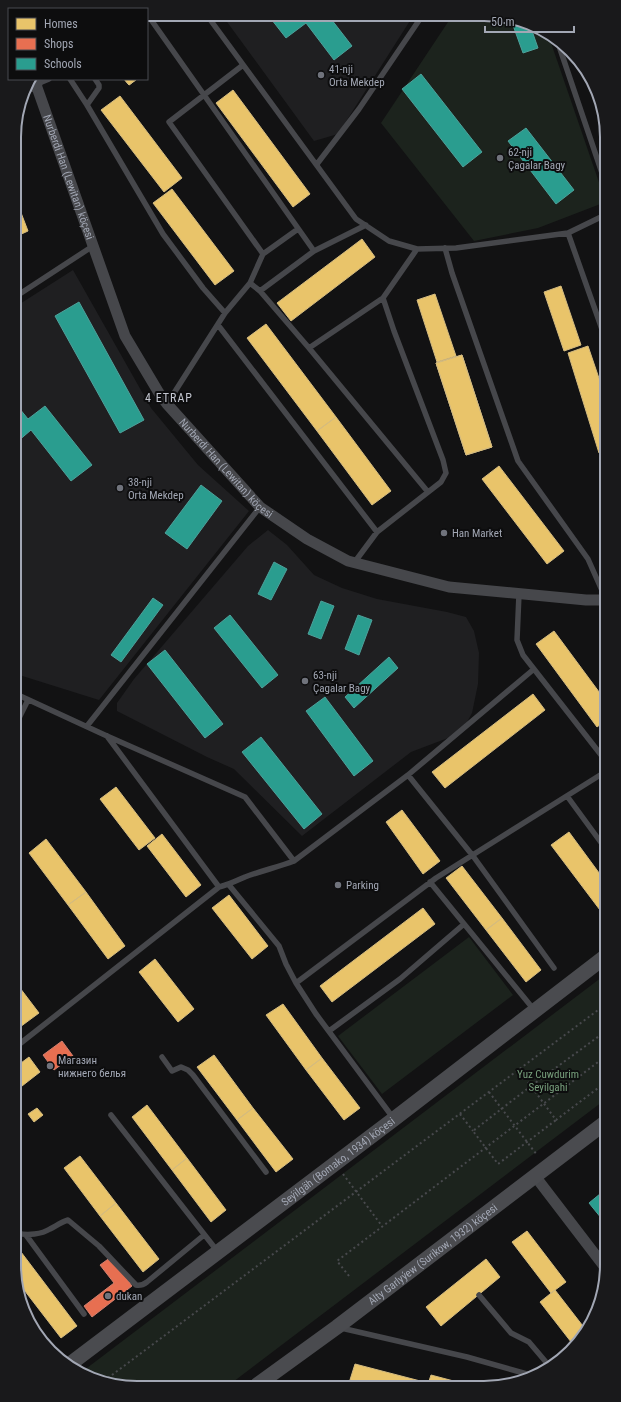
<svg xmlns="http://www.w3.org/2000/svg" width="621" height="1402" font-family="'Roboto Condensed',sans-serif">
<rect width="100%" height="100%" fill="#121213"/>
<path fill="#1f1f21" d="M222 15 413 16 338 134 314 141Z
M73 270 151 408 198 465 249 511 99 700 16 674 15 307Z
M268 530 287 545 314 575 342 588 377 599 447 612 466 617 474 631 479 653 478 684 472 713 461 733 411 752 302 836 234 769 207 757 117 711V703L134 679 248 546Z"/>
<path fill="#1c231d" d="M452 16H508L549 37 603 194V203L538 228 474 241 381 123Z
M469 937 513 995 382 1094 338 1036Z
M606 974V1099L229 1385 113 1386 83 1371Z"/>
<path fill="#e9c46a" stroke="#d4bb80" d="M124 79H137L129 85Z
M124 79H137L129 85Z
M233 90 310 194 293 207 216 103Z
M120 96 182 178 164 192 101 110Z
M172 189 234 271 215 285 153 203Z
M15 197 28 231 15 237Z
M362 239 375 257 291 321 277 303Z
M561 286 581 345 564 351 544 292Z
M435 294 456 356 437 362 417 300Z
M266 324 336 417 317 431 247 338Z
M588 346 604 393V451L599 453 568 353Z
M462 355 492 447 466 455 436 363Z
M462 355 492 447 466 455 436 363Z
M336 417 391 491 372 505 317 431Z
M499 466 564 551 547 564 482 479Z
M554 631 605 700V721L597 727 536 644Z
M533 694 545 710 445 788 432 772Z
M116 787 155 838 139 850 100 799Z
M402 810 440 861 423 874 386 822Z
M569 832 605 881 606 918 551 845Z
M162 834 201 885 186 897 147 846Z
M46 839 86 892 68 905 29 853Z
M462 866 502 918 486 930 446 878Z
M86 892 125 946 108 959 68 905Z
M229 895 268 946 252 959 212 908Z
M423 908 435 924 332 1002 320 986Z
M502 918 541 970 526 982 486 930Z
M155 959 194 1009 178 1022 139 972Z
M17 984 39 1013 20 1027 17 1023Z
M283 1004 322 1058 306 1070 266 1015Z
M214 1055 253 1108 237 1120 197 1067Z
M29 1057 40 1072 22 1086 18 1081 17 1066Z
M322 1058 360 1108 344 1120 306 1070Z
M147 1105 187 1158 172 1170 132 1117Z
M37 1108 43 1115 34 1122 28 1114Z
M253 1108 293 1159 276 1172 237 1120Z
M80 1156 116 1203 100 1216 64 1168Z
M187 1158 226 1210 211 1222 172 1170Z
M116 1203 159 1259 143 1272 100 1216Z
M527 1231 566 1282 551 1293 512 1242Z
M18 1248 77 1326 61 1338 18 1282Z
M486 1259 500 1277 441 1326 426 1307Z
M555 1290 586 1330 575 1347 540 1302Z
M355 1364 428 1383V1384L354 1385 349 1383Z
M431 1375 465 1384H428Z"/>
<path fill="#e76f51" stroke="#d2806f" d="M62 1041 73 1056 54 1070 43 1055Z
M111 1257 132 1286 92 1317 84 1306 114 1283 100 1265Z"/>
<path fill="#2a9d8f" stroke="#4ea09a" d="M268 15H328L352 46 334 60 306 23 286 38Z
M510 17 531 28 538 48 523 53Z
M421 74 482 152 463 167 402 89Z
M526 128 574 190 556 204 508 141Z
M79 302 144 420 120 433 55 316Z
M15 403 28 419 45 406 92 465 71 481 31 430 17 442 15 439Z
M201 485 222 501 187 549 165 533Z
M274 562 287 569 271 600 258 594Z
M153 598 163 605 121 662 111 655Z
M321 601 334 606 321 639 308 634Z
M230 615 278 675 262 688 214 628Z
M358 615 372 620 359 655 345 649Z
M165 650 223 724 205 738 147 664Z
M389 657 398 668 354 708 345 697Z
M325 697 373 761 354 776 306 711Z
M261 737 322 814 304 829 242 752Z
M606 1189 607 1224H606L589 1203Z"/>
<g fill="none" stroke-linecap="round" stroke-linejoin="round">
<path stroke="#48494d" stroke-width="2" stroke-dasharray="2 3" stroke-linecap="butt" d="M606 1031 531 1086 556 1120 606 1082
M519 1070 531 1086 473 1131 498 1164 556 1120
M489 1092 537 1155
M460 1114 473 1131
M343 1174 382 1226
M349 1276 337 1261 606 1056
M104 1381 606 1004"/>
<path stroke="#46474b" stroke-width="5.5" d="M147 14 314 251
M206 14 356 219 389 241 417 249 456 248 568 233 604 335
M557 40 603 176
M243 65 169 122 263 254
M70 79 87 105 163 234 203 288 225 313
M37 84 49 79
M87 105 99 88V85L95 79
M317 164 359 109 422 16
M568 233 603 216
M445 248 452 273 518 461 588 559 604 595
M250 283 260 291 314 251 366 225
M260 291 309 348
M15 297 93 246
M383 298 309 348 428 492
M218 325 377 532
M167 404 225 313 250 283 263 254 298 229
M354 563 377 532 441 482 446 473 443 460 394 331 383 298 417 249
M519 594 517 640 523 655 605 760
M16 694 107 736 245 797 294 861
M16 724 28 700
M87 726 260 507
M107 736 219 887
M408 775 473 856 554 968
M567 796 605 848
M430 882 535 1011
M229 885 279 946 286 964 296 983 316 1014 394 1119
M296 983 436 878 605 772
M329 1031 400 979 464 924
M17 1046 219 887C228 885 236 881 245 877 261 871 278 867 294 861L408 775 534 669
M162 1057 172 1071 181 1067 188 1070 193 1075 266 1172
M111 1115 218 1252
M18 1233C27 1236 42 1234 50 1229 56 1226 61 1222 68 1220L99 1246 136 1285C140 1286 143 1285 147 1282L204 1235
M26 1235 84 1314
M479 1295 511 1333 529 1342 551 1368
M341 1328 467 1357 534 1376"/>
<g stroke="#46474b" stroke-width="11">
<path id="s1" d="M34 79 125 336 159 393 167 404 260 507 307 539 348 561 449 587 586 600H604"/>
<path d="M25 89 37 84"/>
<path d="M535 1176 607 1270"/>
</g>
<g stroke="#4a4b4f" stroke-width="15">
<path id="s2" d="M70 1364 394 1119 606 956"/>
<path id="s3" d="M257 1385 337 1327 606 1122"/>
</g>
</g>
<g fill="#70737c" stroke="#0d0d0e" stroke-width="1.5">
<circle cx="321" cy="75" r="4"/>
<circle cx="500" cy="158" r="4"/>
<circle cx="120" cy="488" r="4"/>
<circle cx="444" cy="533" r="4"/>
<circle cx="305" cy="681" r="4"/>
<circle cx="338" cy="885" r="4"/>
<circle cx="50" cy="1066" r="4"/>
<circle cx="108" cy="1296" r="4"/>
</g>
<g text-anchor="middle" stroke-width="4" stroke-linejoin="round" paint-order="stroke">
<g font-size="11" fill="#a2a7b4" stroke="#0d0d0e" text-anchor="start">
<text x="329" y="73">41-nji<tspan x="329" dy="13">Orta Mekdep</tspan></text>
<text x="508" y="156">62-nji<tspan x="508" dy="13">Çagalar Bagy</tspan></text>
<text x="128" y="486">38-nji<tspan x="128" dy="13">Orta Mekdep</tspan></text>
<text x="452" y="537">Han Market</text>
<text x="313" y="679">63-nji<tspan x="313" dy="13">Çagalar Bagy</tspan></text>
<text x="346" y="889">Parking</text>
<text x="58" y="1064">Магазин<tspan x="58" dy="13">нижнего белья</tspan></text>
<text x="116" y="1300">dukan</text>
</g>
<g font-size="11" fill="#a2a7b4" stroke="#0d0d0e">
<text dy="4" stroke="none"><textPath href="#s1" startOffset="104">Nurberdi Han (Lewitan) köçesi</textPath></text>
<text dy="4" stroke="none"><textPath href="#s1" startOffset="440">Nurberdi Han (Lewitan) köçesi</textPath></text>
<text dy="4" stroke="none"><textPath href="#s2" startOffset="336">Seýilgäh (Bomako, 1934) köçesi</textPath></text>
<text dy="4" stroke="none"><textPath href="#s3" startOffset="219">Alty Garlyýew (Surikow, 1932) köçesi</textPath></text>
</g>
<g font-size="11" fill="#78a07d" stroke="#0d0d0e">
<text x="548" y="1078">Yuz Cuwdurim<tspan x="548" dy="13">Seyilgahi</tspan></text>
</g>
<g font-size="12" letter-spacing="1" fill="#c3c6d0" stroke="#0d0d0e">
<text x="169" y="402">4 ETRAP</text>
</g>
</g>
<path d="M0 0H621V1402H0ZM137 21H484A116 116 0 0 1 600 137V1265A116 116 0 0 1 484 1381H137A116 116 0 0 1 21 1265V137A116 116 0 0 1 137 21Z" fill="#19191b" fill-rule="evenodd"/>
<path fill="none" stroke="#a2a7b4" stroke-width="2" d="M137 21H484A116 116 0 0 1 600 137V1265A116 116 0 0 1 484 1381H137A116 116 0 0 1 21 1265V137A116 116 0 0 1 137 21Z"/>
<rect x="8" y="8" width="140" height="72" fill="#0d0d0e" stroke="#494b50"/>
<rect x="16" y="18" width="20" height="12" fill="#e9c46a" stroke="#494b50"/>
<text x="44" y="28" font-size="12" fill="#a2a7b4">Homes</text>
<rect x="16" y="38" width="20" height="12" fill="#e76f51" stroke="#494b50"/>
<text x="44" y="48" font-size="12" fill="#a2a7b4">Shops</text>
<rect x="16" y="58" width="20" height="12" fill="#2a9d8f" stroke="#494b50"/>
<text x="44" y="68" font-size="12" fill="#a2a7b4">Schools</text>
<path d="M485 26v6h89v-6" fill="none" stroke="#a2a7b4" stroke-width="2"/>
<text x="491" y="26" font-size="12" fill="#a2a7b4" stroke="#0d0d0e" stroke-width="3" paint-order="stroke">50 m</text>
</svg>
